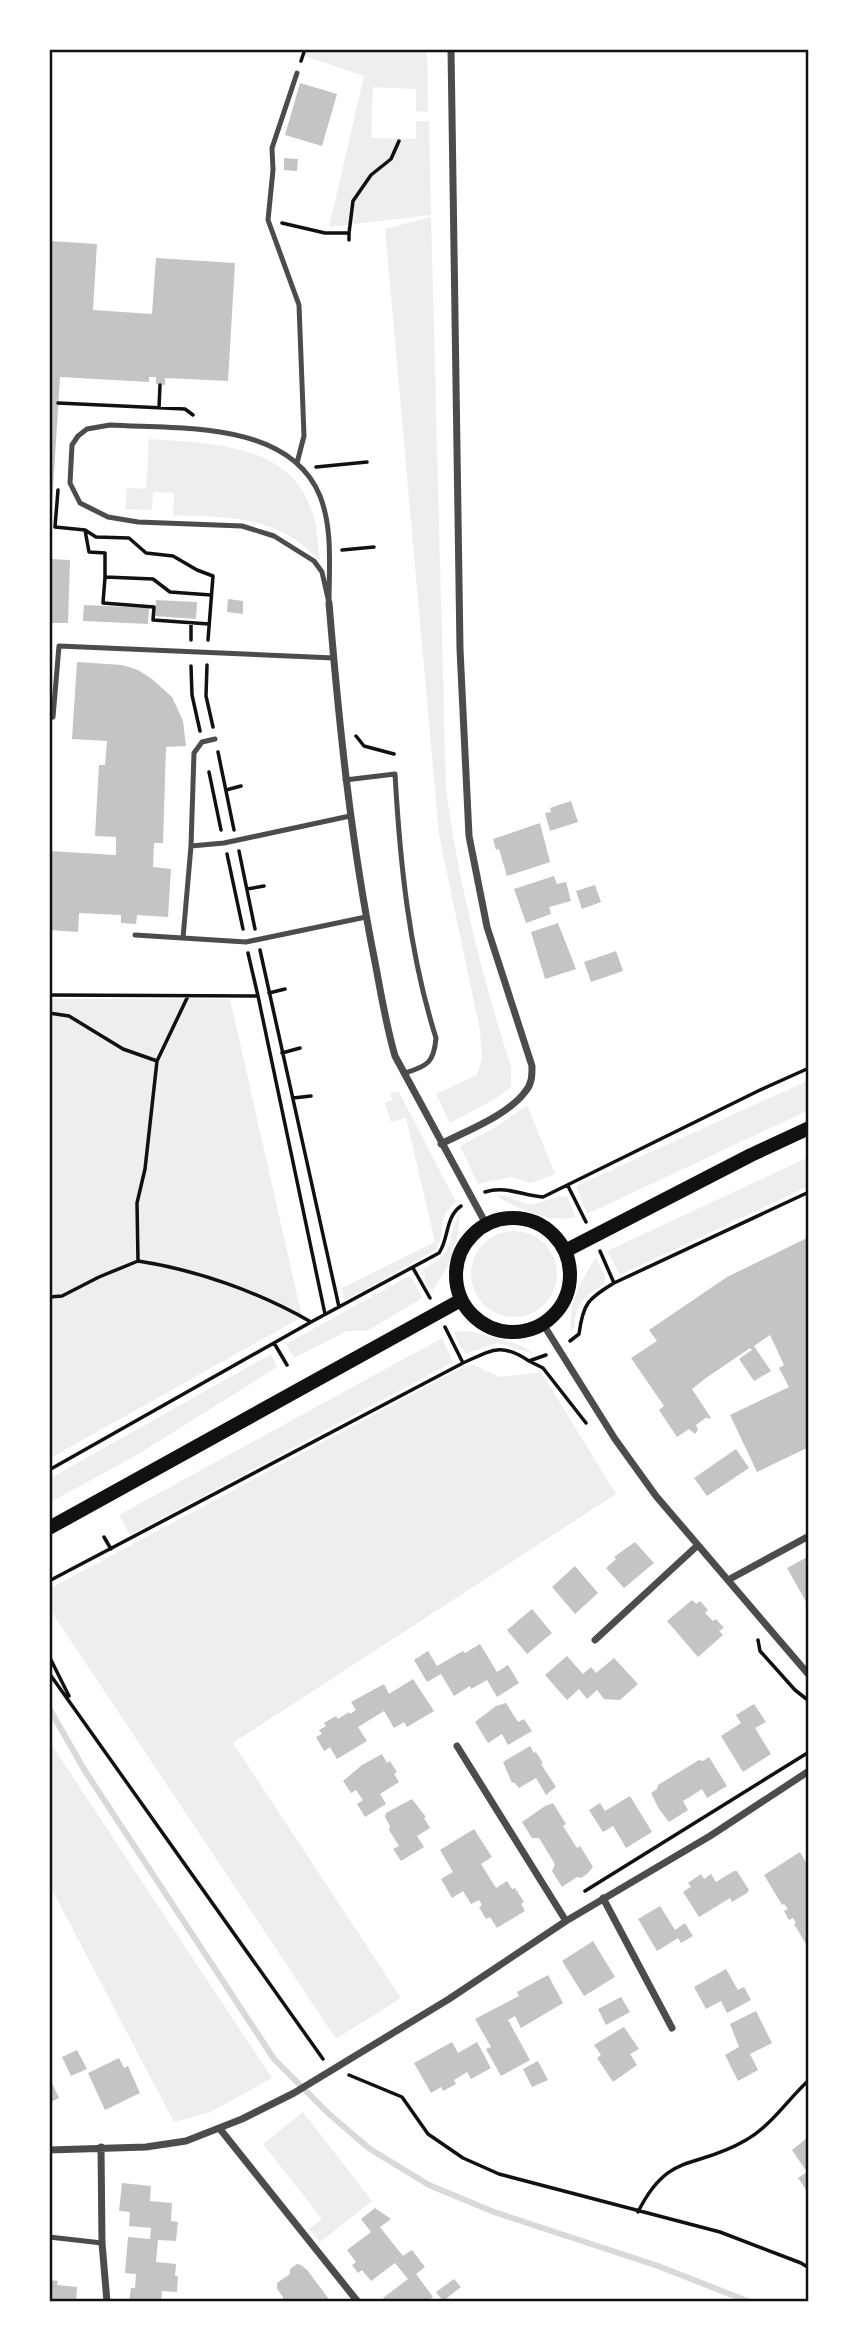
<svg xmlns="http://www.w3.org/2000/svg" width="858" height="2351" font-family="'Roboto Condensed',sans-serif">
<rect width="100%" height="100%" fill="#fff"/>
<path fill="#eee" d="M306 49H427L428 112 416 111V89L373 87 371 138 416 139V121H429L431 215 329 227 364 76 305 56Z
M431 217 446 790C459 885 482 976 511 1067V1087L495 1099 450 1123 436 1094 477 1075 482 1058 480 1031 439 835 385 229Z
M149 439C237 445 318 447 319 560 309 551 300 542 288 535 253 515 212 517 173 515L174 493 153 492 152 510 125 509 127 488 146 489Z
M49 999H230L302 1317 49 1459Z
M809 1080V1110L587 1214 576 1186Z
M390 1092H399L456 1202C433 1220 449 1233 435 1250L344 1301 342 1288 435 1242 406 1118 391 1122 385 1103 392 1100Z
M527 1105 555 1174 531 1183 511 1177 478 1184 460 1146 498 1126Z
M809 1157V1186L620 1275 607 1251Z
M496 1195C511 1195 516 1202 528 1204 542 1206 553 1194 567 1197L576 1217C550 1223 517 1210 496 1195Z
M459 1213C460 1242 449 1268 432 1291L425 1281 424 1268C458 1252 445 1241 459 1213Z
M471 1274a43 43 0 1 1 86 0a43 43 0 1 1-86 0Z
M596 1258 605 1277 604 1284C587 1294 574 1304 575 1326L571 1331C568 1303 581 1280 596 1258Z
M409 1276 414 1281 422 1298 367 1331H347L294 1358 286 1344Z
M468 1331C491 1337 516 1340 534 1354L497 1343 466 1354 457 1341 454 1332Z
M442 1338 453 1362 130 1535 119 1515Z
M271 1354 277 1367 137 1455 49 1503V1479Z
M474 1365 500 1377 541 1372 616 1494 233 1743 401 1998 336 2039 49 1608V1589L465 1366Z
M49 1741 272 2078 211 2112 174 2122 49 1884Z
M303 2112 372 2201 320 2242 309 2229 322 2219 263 2144Z"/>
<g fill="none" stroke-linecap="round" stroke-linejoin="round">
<path stroke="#d9d9d9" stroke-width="6" d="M49 1708 85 1771 274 2059 329 2114 370 2149 429 2185 494 2212 658 2266 750 2302"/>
</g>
<path fill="#c4c4c4" d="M300 83 337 94 322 146 285 135Z
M284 158 298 159 297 171 284 170Z
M49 241 97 244 93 310 152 314 156 258 235 263 228 381 165 378V385L156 384V377H149V382L60 377 51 522H49Z
M49 559 70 560 68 623H49Z
M228 599 243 601V614L227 612Z
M156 600 197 602 196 619 155 616Z
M84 605 149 608 148 624 83 621Z
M77 662 122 665 138 670 152 679 172 697 183 721 186 746 166 747 163 843H154L153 867 171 869 168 917 137 915 136 924 121 923V915L79 913 78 932 49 930V851L116 855V837L95 836 99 765H105L107 741 72 739Z
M571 801 578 822 550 831 545 813 551 812 550 808Z
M540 823 550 862 507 876 499 849 496 850 493 839Z
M554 876 557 884 566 882 571 901 549 907 551 914 526 923 514 889Z
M595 885 601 902 582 909 576 891Z
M558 923 576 969 545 979 531 932Z
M616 951 623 971 591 982 584 962Z
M809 1237V1447L757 1472 730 1415 789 1387 779 1368 784 1365 770 1335 754 1346 771 1371 754 1381 739 1359 752 1350 750 1348 706 1378 692 1389 711 1418 708 1419 707 1417 696 1425 698 1430 695 1434 689 1429 677 1437 659 1410 664 1406 631 1358 657 1341 649 1330 727 1277Z
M736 1449 749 1468 707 1496 694 1478Z
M635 1542 654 1563 624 1588 606 1568 616 1559 614 1557Z
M809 1556V1607L787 1568Z
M575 1566 598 1593 575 1614 552 1587Z
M692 1600 696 1604 700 1601 708 1610 705 1613 713 1621 716 1619 724 1628 719 1631 723 1635 698 1657 667 1621Z
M532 1609 552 1633 527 1654 507 1630Z
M480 1644 497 1672 508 1665 519 1683 497 1697 487 1680 471 1689 470 1686 454 1696 441 1674 427 1682 414 1660 428 1651 437 1666 463 1651 465 1653Z
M567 1656 583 1674 591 1667 596 1673 614 1658 638 1684 620 1700 604 1699 597 1690 587 1699 579 1689 567 1700 545 1675Z
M413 1679 434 1711 407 1727 404 1722 394 1728 384 1711 358 1727 367 1741 337 1759 330 1747 324 1751 316 1737 322 1734 319 1730 326 1726 324 1723 336 1716 338 1719 349 1712 350 1714 356 1710 351 1702 384 1684 389 1694Z
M506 1703 518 1722 524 1719 532 1731 508 1745 502 1734 488 1743 475 1722 496 1706Z
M754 1704 766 1722 755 1728 771 1754 743 1772 721 1736 741 1723 736 1715Z
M530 1746 534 1753 536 1752 543 1763 541 1764 556 1787 546 1795 536 1778 519 1788 514 1782 512 1783 503 1762Z
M382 1754 387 1763 390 1761 397 1772 394 1774 399 1782 380 1794 386 1804 365 1817 357 1804 363 1800 356 1790 351 1793 343 1781 362 1765Z
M709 1757 727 1786 707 1798 702 1789 693 1795 683 1801 688 1810 669 1822 659 1809 651 1793 657 1789 658 1785 699 1760 703 1761Z
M630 1796 652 1832 626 1848 613 1826 603 1832 589 1810 600 1803 605 1811Z
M412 1799 426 1817 424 1818 430 1828 417 1836 424 1847 401 1861 393 1849 399 1846 389 1830 390 1826 385 1817 386 1813Z
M553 1803 566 1824 563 1826 577 1848 580 1846 593 1867 587 1874 581 1878 577 1877 562 1887 552 1871 555 1864 539 1838H532L522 1822 545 1806Z
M474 1829 492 1857 481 1864 496 1888 507 1881 512 1889 515 1888 524 1902 521 1904 525 1911 497 1928 490 1917 486 1919 479 1907 482 1905 479 1900 471 1904 463 1891 452 1898 441 1879 453 1872 440 1850Z
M800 1852 809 1868V1949L794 1924 796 1923 793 1918 789 1920 784 1911 788 1909 784 1904 782 1905 764 1875Z
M734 1871H737L749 1890 747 1893 732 1902 730 1898 699 1917 683 1892 691 1887 688 1883 701 1874 704 1879 711 1874 716 1882Z
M660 1906 675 1930 685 1923 693 1936 681 1943 678 1938 657 1951 638 1919Z
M593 1941 615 1977 584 1996 562 1961Z
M726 1969 738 1990 744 1987 751 2000 727 2013 721 2001 706 2009 694 1987Z
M548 1975 563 2003 521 2028 515 2016 508 2020 530 2060 501 2076 486 2049 491 2047 475 2019 519 1996 517 1992Z
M621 1997 630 2012 606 2025 598 2009Z
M756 2011 772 2043 750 2054 758 2070 738 2081 725 2055 739 2047 730 2024Z
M624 2027 639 2049 630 2054 637 2065 613 2082 597 2058 601 2055 594 2045Z
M452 2042 458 2053 477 2042 491 2068 471 2079 467 2072 454 2080 456 2084 443 2091 441 2087 431 2093 414 2063Z
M77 2050 87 2069 71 2076 62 2057Z
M119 2058 124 2068 128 2066 140 2093 105 2110 88 2073Z
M538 2061 548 2080 532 2087 523 2069Z
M49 2077 59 2098 49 2103Z
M807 2138H809V2194L798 2178 807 2172 792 2150Z
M122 2183 151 2186 150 2201 172 2203 171 2221 178 2222 176 2241 158 2240 156 2262 176 2264 175 2276H178L177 2292 162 2291 161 2302H129L131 2288H135L136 2274 125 2273 128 2237 150 2239 151 2228 129 2226 130 2212 119 2211Z
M375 2208 391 2219 380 2227 403 2256 412 2250 425 2267 416 2274 433 2297 426 2302H386L383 2298 408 2279 395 2263 371 2281 362 2270 358 2273 352 2265 356 2262 347 2250 371 2232 361 2219Z
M297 2264 301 2265 308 2271 331 2302H283V2297L277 2289V2283L290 2274V2269Z
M454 2279 461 2287 443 2301 436 2292Z
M50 2280 58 2281 57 2285 77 2287 76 2302H49Z"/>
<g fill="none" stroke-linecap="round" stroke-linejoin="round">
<path stroke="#111" stroke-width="3.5" d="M301 61 305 49
M282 223 325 233H349V240
M349 233 353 201 371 175 391 159 399 141
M58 403 185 409 193 415
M159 408 160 385
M316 467 367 462
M58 490 55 527 85 530 96 537 129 538 146 553 173 556 197 570 213 576 208 640
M85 530 89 552 105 553V577L153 579 170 592 211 595
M342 550 374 547
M105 577 103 603 154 607 153 620 209 624
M191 640V623
M207 665 206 696 213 727
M191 666 192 695 200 731
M356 736 364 746 394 754
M218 752 234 830
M209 772 221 830
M226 790 241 786
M239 851 255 929
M227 854 243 929
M247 889 264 886
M260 950 339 1307
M248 953 258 996
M269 993 285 989
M49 995 258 996 325 1314
M188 996 157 1061 145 1169 137 1203 138 1261C197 1270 259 1292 311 1322
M49 1013 69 1016 123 1049 157 1061
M282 1053 300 1048
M293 1098 311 1096
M568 1186 586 1222
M485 1192C506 1185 523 1196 543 1197L758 1091 809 1068
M600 1251 614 1283 809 1192
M413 1268 430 1298
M49 1297 62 1296 99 1277 138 1261
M445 1327 463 1363
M570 1341 579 1334C583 1303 588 1299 614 1283
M274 1343 287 1365
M531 1362 543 1368 586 1423
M49 1470 311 1322 439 1253C449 1239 445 1217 461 1206
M104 1537 111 1549
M49 1581 463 1363C492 1350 501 1342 529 1361L546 1355
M758 1640 760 1651 795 1690 809 1701
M49 1656 69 1696
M49 1673 323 2059
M585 1891 809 1752
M349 2075 402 2097 428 2134 463 2158 499 2174 720 2232 801 2263 809 2268
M638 2212C669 2150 696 2170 746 2140 771 2126 788 2099 809 2080"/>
<path stroke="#4c4c4c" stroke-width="5" d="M297 73 272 148 273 170 268 220 299 305 304 436 297 463
M110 425C178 429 289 420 320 496 333 529 329 568 329 603L322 572 314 561 274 536 242 526 138 522 108 517 80 503 70 483 72 445 78 436 87 429Z
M49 718 53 717 59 646 334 658
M345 780 395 774C400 862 409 953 436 1038 434 1062 428 1066 405 1073
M191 846 224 843 350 816
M135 935 246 942 366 917
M183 938 191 846 194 753 202 742 215 739
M49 2237 102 2243"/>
<path stroke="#4c4c4c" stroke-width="7" d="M329 603C339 724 351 843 375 962 381 994 386 1025 395 1056L486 1224
M441 1144C466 1131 508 1115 525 1092 532 1084 532 1076 532 1066L487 927 469 836 460 649 451 49
M543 1324 615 1439 656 1496 809 1675
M728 1580 809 1536
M595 1640 698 1545
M457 1746 566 1921
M603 1898 672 2028
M220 2129 358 2302
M101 2147 102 2243 107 2302
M49 2150 146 2147 186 2141 242 2119 294 2093 449 1999 566 1921 710 1836 809 1771"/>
<path stroke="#111" stroke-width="14" d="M456 1275a57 57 0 1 1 114 0a57 57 0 1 1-114 0Z
M565 1251 751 1155 809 1128
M49 1528 461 1300"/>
</g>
<rect width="858" height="2351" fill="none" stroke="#ffffff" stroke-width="102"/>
<rect x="51" y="51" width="756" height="2249" fill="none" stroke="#111" stroke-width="2.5"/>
</svg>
